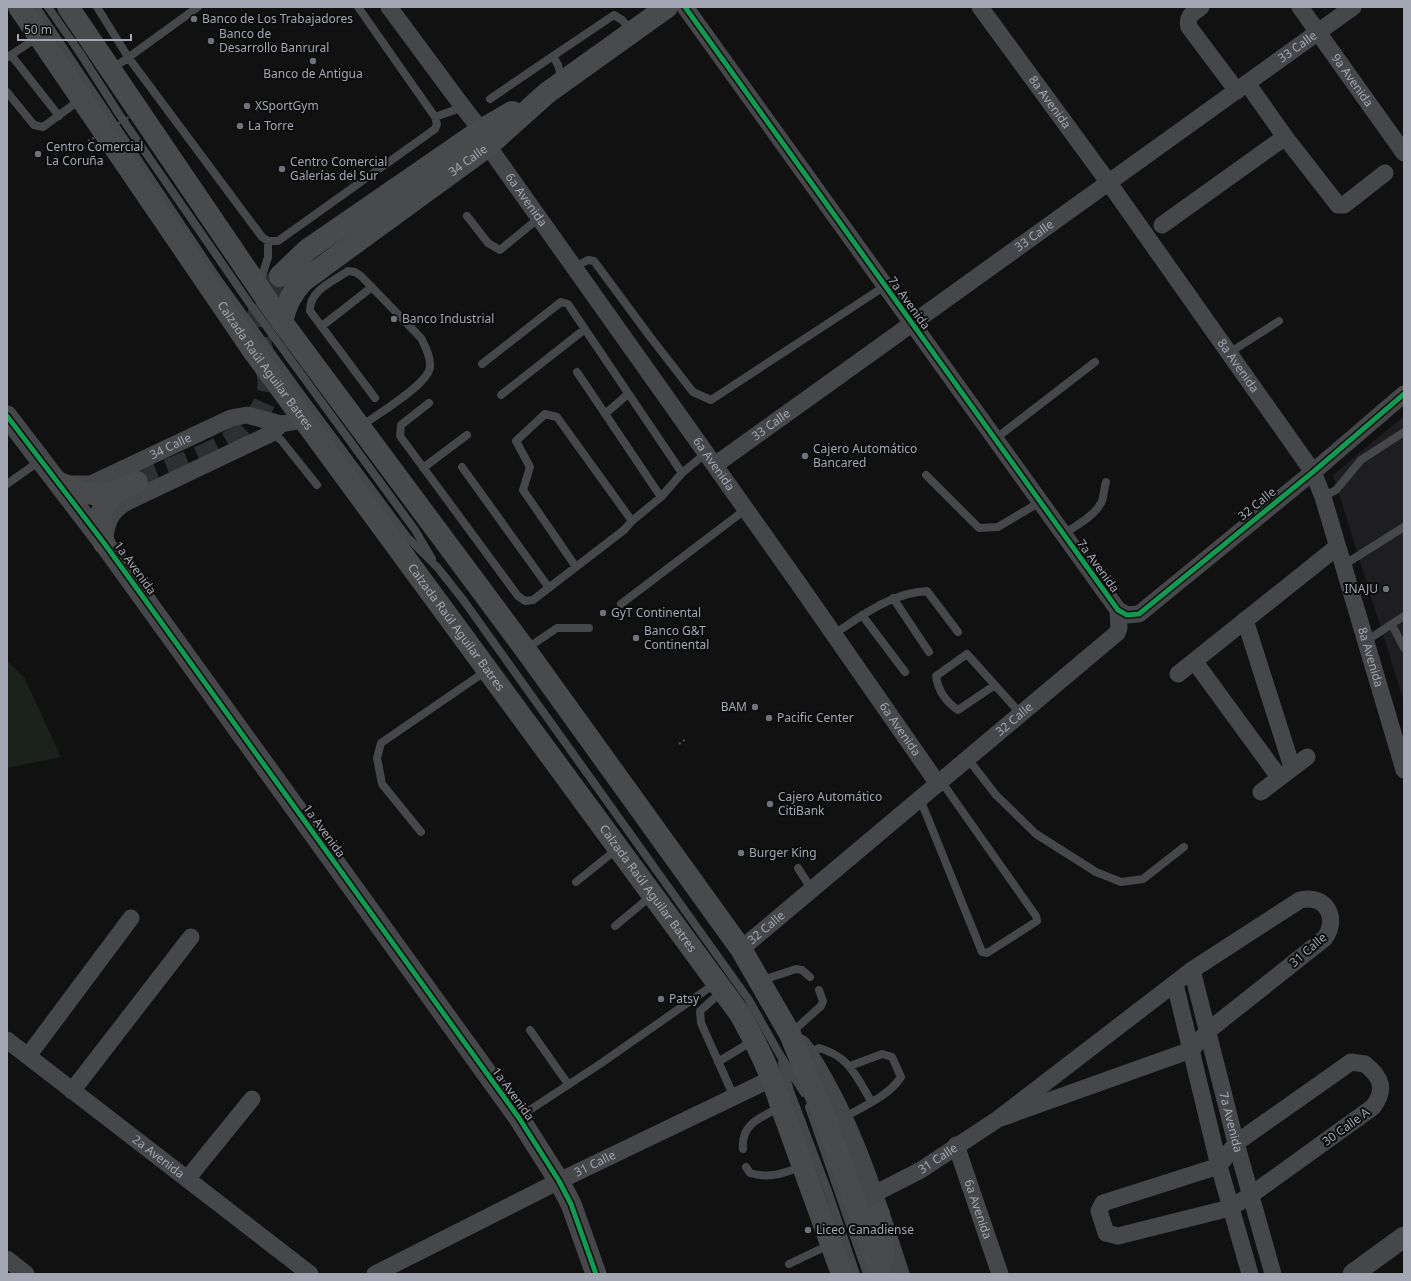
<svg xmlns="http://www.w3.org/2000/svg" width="1411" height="1281" font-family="'Noto Sans',sans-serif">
<rect width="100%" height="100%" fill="#111112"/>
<path fill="#1e1e20" d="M1404 416V702L1333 475Z"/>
<path fill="#1b221d" d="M7 661 25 679 61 757 7 768Z"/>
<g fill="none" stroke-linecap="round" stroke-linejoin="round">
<path stroke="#2e2f32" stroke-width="22" stroke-dasharray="22 11" stroke-linecap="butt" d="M137 482C165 470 197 460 224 445 246 433 273 404 268 377 265 354 252 327 261 304 265 295 274 285 280 276"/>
<path stroke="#47494c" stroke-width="2.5" stroke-dasharray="2 3" stroke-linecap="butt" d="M679 744 686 739"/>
<path stroke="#46474a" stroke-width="8" d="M36 7 215 275 298 390 407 537 438 568 464 601 749 1000 780 1055 804 1093
M48 7 80 53 119 114 250 304 415 530 432 559
M97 7 128 57 262 237 268 241H278L435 129 437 124 435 117 358 7
M11 55 59 116
M8 57 38 37
M111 70 198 7
M562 80 558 65 553 56 614 15 622 20 632 31
M7 92 34 125 43 127 81 99
M490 99 553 56
M435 117 463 107
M467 216 488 243 500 250 539 218
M574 267 588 260 594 261 651 338 693 392 711 400 885 286
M260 283 268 257V241
M322 326 372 287
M1229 353 1279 321
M482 364 561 302 568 304 682 473
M577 372 661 497
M501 395 585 329
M429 403 401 425 400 436 518 596 525 601 533 600 624 530 632 521 661 497 682 473 706 453
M605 414 628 394
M361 426C375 416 429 384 430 367 431 357 425 346 421 338L361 276 355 272 348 271C334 281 309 290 310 311L375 398
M272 433 281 440 317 485
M995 439 1095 362
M462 467 549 588
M423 468 467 435
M926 475 979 528 998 527 1040 502
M7 484 41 460
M1323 497 1336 490 1361 460 1404 432
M1063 534C1076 526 1096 515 1102 501 1104 495 1104 488 1106 482
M1342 566 1404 527
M576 567 523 490 530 467 516 441 545 414 557 417 632 521
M893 598 929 652
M621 604 746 509
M862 615 905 672
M1392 625 1404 648
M834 634C863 615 891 593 927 591L958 632
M1366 641 1404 616
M526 649 557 628H589
M995 685 958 710C946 702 938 690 936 676L967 654 1021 714
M968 759 996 795 1036 834 1096 872 1121 882 1143 879 1184 847
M920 799 982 952 987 953 1037 921 1036 916 941 781
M421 832 382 784 377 758 381 743 486 671
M798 868 812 890
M576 882 617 849
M615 926 651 896
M760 981 796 969 802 970 810 977
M722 991 700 1011 701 1023 734 1097
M530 1030 568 1084
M791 1033 821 1006 823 1001 819 990
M808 1054 819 1048C849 1056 856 1076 871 1101
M718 1062 754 1040
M782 1063 790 1091 829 1194 856 1274
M809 1107 867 1274
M519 1117 600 1064 716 983
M843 1118C862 1107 889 1096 901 1077L892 1057 882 1054 850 1066
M743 1149C741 1123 761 1118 780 1107
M746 1167 750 1173C770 1179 784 1173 803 1166
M789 1264 831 1244"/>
<g stroke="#46474a" stroke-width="17">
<path d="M389 7 463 107 481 130"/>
<path d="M685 7 1118 610 1127 615 1139 614 1313 472 1404 394"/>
<path id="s1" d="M980 7 1109 183 1313 472 1323 497 1404 770"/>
<path d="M1201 7C1193 13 1186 16 1189 27L1237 91"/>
<path id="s2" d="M1300 7 1404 153"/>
<path d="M1247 83 1285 137 1338 205H1344L1385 173"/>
<path id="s3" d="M488 146 796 580 938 784"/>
<path d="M1162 225 1285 137"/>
<path id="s4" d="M715 465 1353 7"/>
<path id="s5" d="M70 484H91L231 418 247 415 281 424 304 420"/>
<path d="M106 531C109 517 113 511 125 503L272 433 281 424"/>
<path d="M1245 620 1292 767"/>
<path d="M1195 662 1279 777"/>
<path d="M1178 674 1337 547"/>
<path d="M1261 792 1307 757"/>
<path id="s6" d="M741 949 1117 633 1119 628 1118 610"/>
<path id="s7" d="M1192 970 1236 1143 1273 1274"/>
<path d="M1175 984 1219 1166 1250 1274"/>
<path id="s8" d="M7 1040 310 1274"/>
<path d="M28 1056 131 918"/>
<path d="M1351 1062 1365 1064C1382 1078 1386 1089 1373 1107L1251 1195 1230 1208 1118 1236 1106 1233 1099 1211 1103 1203 1219 1166 1236 1143Z"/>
<path d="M72 1091 191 937"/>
<path id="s9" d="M956 1145 1000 1274"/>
<path d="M187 1179 252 1099"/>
<path id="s10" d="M874 1194 921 1170 998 1119 1192 970 1300 900C1326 894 1339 918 1325 938L1209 1030 1191 1050 998 1119"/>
<path d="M7 1259 26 1274"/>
<path id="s11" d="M375 1274 559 1181 773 1078"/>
</g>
<path stroke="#46474a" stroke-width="21" d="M7 416 104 543 519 1118 559 1181 571 1204 596 1274
M800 1045C813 1060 822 1079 832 1097 861 1153 879 1214 899 1274
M1353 1274 1404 1237"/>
<g stroke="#484a4c" stroke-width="22">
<path d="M280 276 307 250 481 130 512 112"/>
<path id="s12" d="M282 322C286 305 291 294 303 281L488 146 547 93 667 7"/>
<path d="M60 483C95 499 102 498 137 482"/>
<path d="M104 543C100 521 96 509 115 493"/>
</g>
<g stroke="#484a4c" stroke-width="22">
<path id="s13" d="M19 7 254 352 740 1014C757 1045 771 1072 781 1106L842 1274"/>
<path d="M68 7 282 322 525 649 741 949 790 1034 826 1121 881 1274"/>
<path d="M879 1214 884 1257"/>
</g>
<path stroke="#47494c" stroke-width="2.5" stroke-dasharray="2 3" stroke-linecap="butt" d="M88 141 148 106"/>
<g stroke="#0c0c0d" stroke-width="8">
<path id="cycleway" d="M685 7 1118 610 1127 615 1139 614 1313 472 1404 394
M7 416 104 543 519 1118 559 1181 571 1204 596 1274"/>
</g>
<use href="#cycleway" stroke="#139951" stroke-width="5"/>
</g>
<g fill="#70727b" stroke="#0c0c0d" stroke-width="1.5">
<circle cx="194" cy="19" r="4"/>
<circle cx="211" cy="41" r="4"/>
<circle cx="313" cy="61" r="4"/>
<circle cx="247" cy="106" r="4"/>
<circle cx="240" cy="126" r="4"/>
<circle cx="38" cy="154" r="4"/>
<circle cx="282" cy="169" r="4"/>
<circle cx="394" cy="319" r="4"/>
<circle cx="805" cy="456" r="4"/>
<circle cx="1386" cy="589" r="4"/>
<circle cx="603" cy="613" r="4"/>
<circle cx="636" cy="638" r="4"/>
<circle cx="755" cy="707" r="4"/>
<circle cx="769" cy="718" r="4"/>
<circle cx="770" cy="804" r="4"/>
<circle cx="741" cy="853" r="4"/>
<circle cx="661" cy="999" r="4"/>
<circle cx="808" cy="1230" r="4"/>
</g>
<g text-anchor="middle" stroke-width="4" stroke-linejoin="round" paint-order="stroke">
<g font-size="12" fill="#a3a7b3" stroke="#0c0c0d" text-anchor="start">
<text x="202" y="23">Banco de Los Trabajadores</text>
<text x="219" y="38">Banco de<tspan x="219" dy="14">Desarrollo Banrural</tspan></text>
<text x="313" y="78" text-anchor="middle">Banco de Antigua</text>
<text x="255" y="110">XSportGym</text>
<text x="248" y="130">La Torre</text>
<text x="46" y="151">Centro Comercial<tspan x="46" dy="14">La Coruña</tspan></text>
<text x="290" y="166">Centro Comercial<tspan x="290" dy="14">Galerías del Sur</tspan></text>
<text x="402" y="323">Banco Industrial</text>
<text x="813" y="453">Cajero Automático<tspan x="813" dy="14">Bancared</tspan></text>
<text x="1378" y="593" text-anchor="end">INAJU</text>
<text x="611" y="617">GyT Continental</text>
<text x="644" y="635">Banco G&amp;T<tspan x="644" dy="14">Continental</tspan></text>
<text x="747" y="711" text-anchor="end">BAM</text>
<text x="777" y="722">Pacific Center</text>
<text x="778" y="801">Cajero Automático<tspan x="778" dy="14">CitiBank</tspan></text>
<text x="749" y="857">Burger King</text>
<text x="669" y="1003">Patsy</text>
<text x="816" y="1234">Liceo Canadiense</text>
</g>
<g font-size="12" fill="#a3a7b3" stroke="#0c0c0d">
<text dy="4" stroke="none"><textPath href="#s4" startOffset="717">33 Calle</textPath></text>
<text dy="4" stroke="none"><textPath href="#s2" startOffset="90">9a Avenida</textPath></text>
<text dy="4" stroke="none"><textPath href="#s1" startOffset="118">8a Avenida</textPath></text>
<text dy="4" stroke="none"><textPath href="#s12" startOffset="251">34 Calle</textPath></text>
<text dy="4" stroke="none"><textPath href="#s3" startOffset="66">6a Avenida</textPath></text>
<text dy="4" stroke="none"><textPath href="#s4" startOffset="393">33 Calle</textPath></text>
<text transform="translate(909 303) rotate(54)" y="4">7a Avenida</text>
<text dy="4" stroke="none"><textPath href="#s13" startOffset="435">Calzada Raúl Aguilar Batres</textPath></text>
<text dy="4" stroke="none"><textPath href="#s1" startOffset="442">8a Avenida</textPath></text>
<text dy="4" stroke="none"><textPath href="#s4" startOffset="69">33 Calle</textPath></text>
<text dy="4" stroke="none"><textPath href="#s5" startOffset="109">34 Calle</textPath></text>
<text dy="4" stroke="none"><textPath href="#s3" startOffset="390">6a Avenida</textPath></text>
<text transform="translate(1257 504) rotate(-39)" y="4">32 Calle</text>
<text transform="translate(1098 566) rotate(54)" y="4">7a Avenida</text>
<text transform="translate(135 568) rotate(54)" y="4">1a Avenida</text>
<text dy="4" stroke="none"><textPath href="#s13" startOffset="759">Calzada Raúl Aguilar Batres</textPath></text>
<text dy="4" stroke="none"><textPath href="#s1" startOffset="766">8a Avenida</textPath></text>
<text dy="4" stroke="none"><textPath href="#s6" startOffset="357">32 Calle</textPath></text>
<text dy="4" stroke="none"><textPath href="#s3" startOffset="714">6a Avenida</textPath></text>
<text transform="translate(324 831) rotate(54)" y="4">1a Avenida</text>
<text dy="4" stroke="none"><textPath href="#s13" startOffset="1083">Calzada Raúl Aguilar Batres</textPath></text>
<text dy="4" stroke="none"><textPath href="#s6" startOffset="33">32 Calle</textPath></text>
<text transform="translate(1308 950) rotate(-41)" y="4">31 Calle</text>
<text transform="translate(513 1094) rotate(54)" y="4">1a Avenida</text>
<text dy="4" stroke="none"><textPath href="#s7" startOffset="157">7a Avenida</textPath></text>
<text transform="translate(1346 1127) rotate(-36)" y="4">30 Calle A</text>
<text dy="4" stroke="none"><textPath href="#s8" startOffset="191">2a Avenida</textPath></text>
<text dy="4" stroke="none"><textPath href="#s10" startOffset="73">31 Calle</textPath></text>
<text dy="4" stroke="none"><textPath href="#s11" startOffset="246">31 Calle</textPath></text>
<text dy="4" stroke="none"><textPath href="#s9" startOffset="68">6a Avenida</textPath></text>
</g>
</g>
<rect width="1411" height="1281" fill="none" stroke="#a3a7b3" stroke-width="16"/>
<path d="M18 34v6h113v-6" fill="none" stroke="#a3a7b3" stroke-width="2"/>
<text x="24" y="34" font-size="12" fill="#a3a7b3" stroke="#0c0c0d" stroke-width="3" paint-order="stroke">50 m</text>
</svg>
